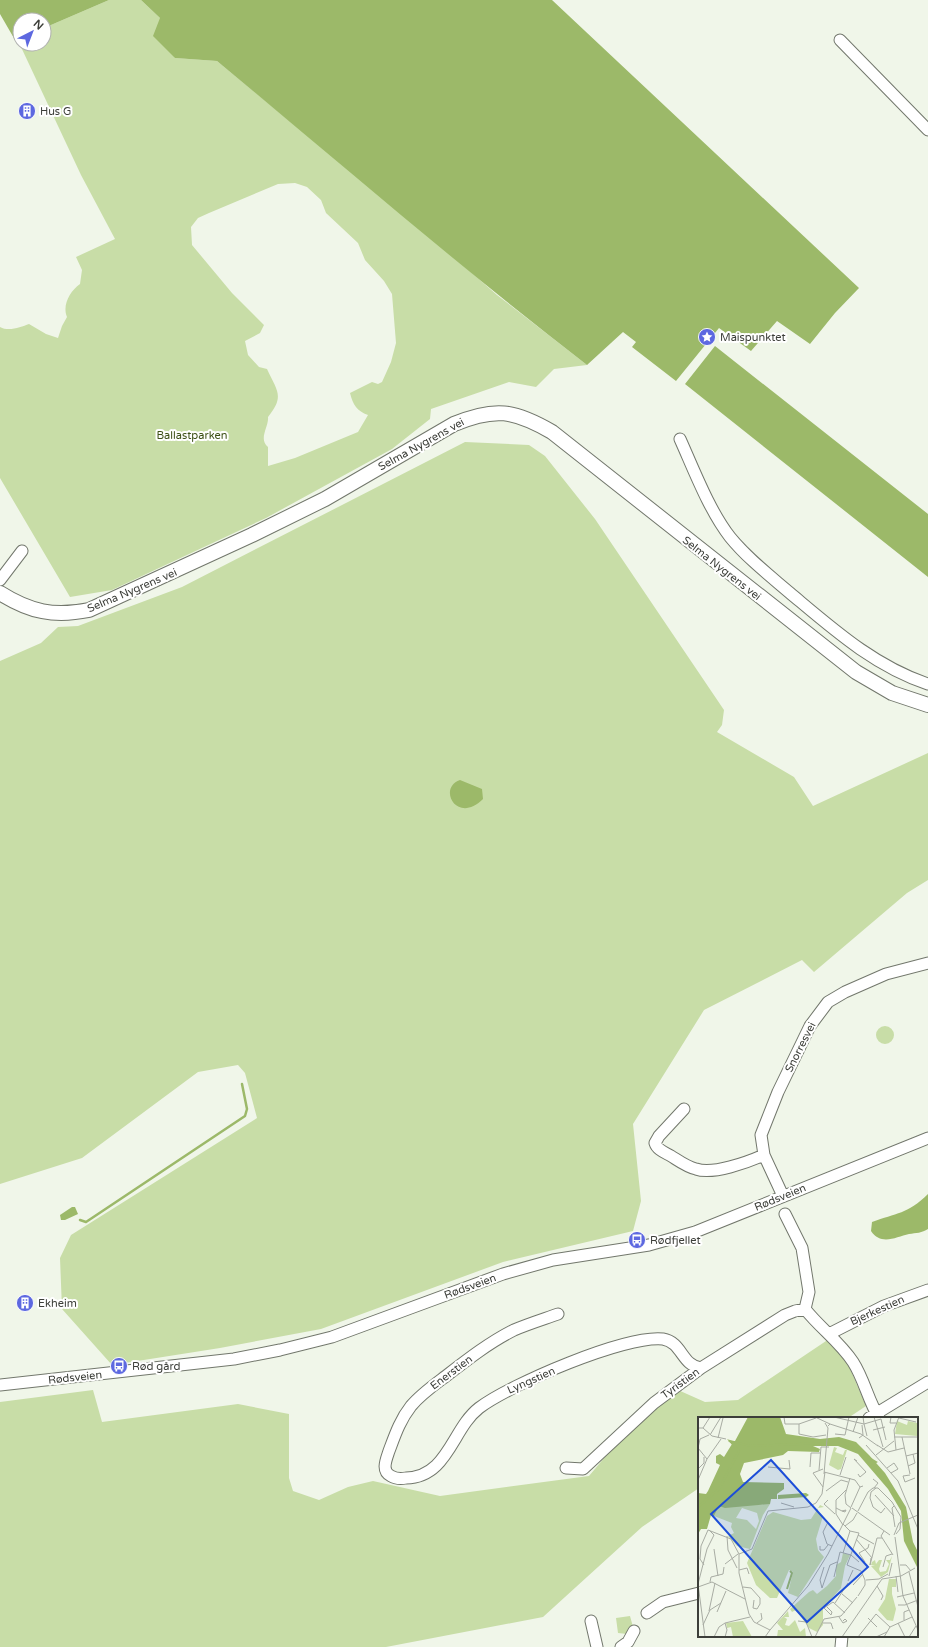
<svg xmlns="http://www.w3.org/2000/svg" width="928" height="1647" font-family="'Varela Round',sans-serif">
<rect width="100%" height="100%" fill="#f0f6e9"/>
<path fill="#c8dda7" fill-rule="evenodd" d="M109 0H141L160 18 175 58 217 61 448 252 497 295 587 365 554 369 536 387 509 382 431 409 430 419 392 449 266 518 112 590 70 597 0 478V327C9 332 21 327 29 324L46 334 58 338 62 326 67 317C62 305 70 291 80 284L82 270 76 257 115 239 81 175 21 47 15 40 20 38V44H44V28ZM295 183 307 187 321 200 326 213 358 243 365 260 384 281 392 294 396 343 391 362 382 382 378 384 372 382 350 393C353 405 357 411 368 415L358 432 295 458 268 466V447C258 439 269 427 268 417 285 396 277 391 267 369L259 367 248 355 245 341 260 333 264 325 232 293 192 245 191 227 198 218 209 213 278 184Z
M465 442 529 445 545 456 595 519 724 710 722 725 717 732 794 777 813 806 928 753V880L907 893 814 972 802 960 704 1010 633 1124 641 1201 633 1231 503 1262 321 1329 220 1348 112 1365 62 1309 60 1258 71 1235 257 1118 245 1073 238 1065 198 1072 82 1158 0 1184V661L41 643 58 627 78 626 182 587Z
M876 1035a9 9 0 1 1 18 0a9 9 0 1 1-18 0Z
M829 1339 846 1359 866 1406 848 1418H699V1488L642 1527 543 1617 386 1647H0V1402L93 1390 102 1422 238 1404 289 1414V1478L293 1491 319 1500 348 1487 373 1481 440 1496 589 1476 631 1426 678 1390 705 1402 738 1400Z
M630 1616 633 1627 627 1634 618 1633 616 1618Z"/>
<path fill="#9cb969" d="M0 0H109L44 28V20H20V38L15 40 0 14Z
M141 0H552L859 288 835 313 810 344 777 321 751 351 719 328 676 381 632 347 636 342 623 332 587 365C461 268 340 163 217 61L175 58 153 36 160 18Z
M715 346 928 514V577L685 384Z
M460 780 482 789 483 799C457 825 437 788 460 780Z
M928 1194V1229C922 1233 916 1233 909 1234 896 1237 881 1246 871 1231L872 1222C896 1213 908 1214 928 1194Z
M72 1207H75L78 1214 65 1220H61L60 1215Z"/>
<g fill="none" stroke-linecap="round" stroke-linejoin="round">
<path stroke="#9cb969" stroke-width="2.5" d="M80 1220 86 1222 245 1116 247 1109 242 1084"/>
<g stroke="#72776c" stroke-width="13">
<path id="minor" d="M840 40 928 130
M680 439C694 470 709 510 730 537 747 558 769 575 790 593 833 629 874 666 928 684
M0 580 22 551
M684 1109 659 1136 655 1143C657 1150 666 1153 671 1156 679 1161 687 1167 696 1169 713 1175 748 1162 764 1155
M783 1196 764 1155 761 1135 778 1092 810 1026 828 1002 845 992 886 974 928 963
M785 1214 802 1248 809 1292 805 1309
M558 1314C544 1319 528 1324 514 1330 490 1342 468 1359 446 1376 434 1385 421 1394 411 1406 400 1420 395 1435 389 1451 386 1460 381 1471 391 1476 396 1479 401 1479 406 1478 448 1477 452 1429 479 1408 511 1384 625 1335 663 1339 682 1342 682 1366 701 1368
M829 1334 884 1306 928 1290
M0 1385 234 1359 280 1350 332 1337 503 1274 553 1260 649 1245 695 1232 928 1138
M869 1418 928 1382
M566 1468 583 1469 654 1403 701 1368 785 1315 795 1311 805 1309C820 1328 840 1342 853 1362 864 1379 868 1400 879 1418
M647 1613 663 1602 699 1593
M591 1621 597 1647
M621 1647 628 1642 634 1631
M841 1647 842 1636"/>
</g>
<g stroke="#72776c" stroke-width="16">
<path id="major" d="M0 593C30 612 54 617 89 610L252 535 325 499 454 424C495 407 514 410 552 432L856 672 892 693 928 705"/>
</g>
<use href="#minor" stroke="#fff" stroke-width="11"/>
<use href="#major" stroke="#fff" stroke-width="14"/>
</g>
<defs>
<g id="building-disc" transform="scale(0.9)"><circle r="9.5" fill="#5d68e0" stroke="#fff"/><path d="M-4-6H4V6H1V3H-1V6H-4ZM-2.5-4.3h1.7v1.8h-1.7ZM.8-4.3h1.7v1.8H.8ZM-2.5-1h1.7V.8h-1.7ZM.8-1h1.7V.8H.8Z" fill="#fff"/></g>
<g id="sight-disc" transform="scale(0.9)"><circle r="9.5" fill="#5d68e0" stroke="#fff"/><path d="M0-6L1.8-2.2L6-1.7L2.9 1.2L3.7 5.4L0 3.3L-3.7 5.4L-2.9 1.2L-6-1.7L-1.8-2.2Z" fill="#fff"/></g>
<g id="bus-disc" transform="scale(0.9)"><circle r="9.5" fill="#5d68e0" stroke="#fff"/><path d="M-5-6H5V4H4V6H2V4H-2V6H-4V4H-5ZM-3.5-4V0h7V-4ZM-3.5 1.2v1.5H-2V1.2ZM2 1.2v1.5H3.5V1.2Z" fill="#fff"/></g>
</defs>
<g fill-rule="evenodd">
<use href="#building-disc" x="27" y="111"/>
<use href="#sight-disc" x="707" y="337"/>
<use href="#bus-disc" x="637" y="1240"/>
<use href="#building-disc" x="25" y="1303"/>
<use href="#bus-disc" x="119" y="1366"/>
</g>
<g text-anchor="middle" stroke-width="4" stroke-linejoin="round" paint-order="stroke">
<g font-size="11" fill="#3c3e39" stroke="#fff" text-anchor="start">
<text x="40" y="115">Hus G</text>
<text x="720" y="341">Maispunktet</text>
<text x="650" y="1244">Rødfjellet</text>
<text x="38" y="1307">Ekheim</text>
<text x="132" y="1370">Rød gård</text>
</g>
<g font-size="11" fill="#3d5016" stroke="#fff">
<text x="192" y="439">Ballastparken</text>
</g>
<g font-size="11" fill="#3c3e39" stroke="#fff">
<text transform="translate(421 444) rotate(-29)" y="4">Selma Nygrens vei</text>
<text transform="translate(722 568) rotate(38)" y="4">Selma Nygrens vei</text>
<text transform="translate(132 590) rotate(-23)" y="4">Selma Nygrens vei</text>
<text transform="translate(800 1047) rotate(-63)" y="4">Snorresvei</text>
<text transform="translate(780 1197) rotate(-22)" y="4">Rødsveien</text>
<text transform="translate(470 1286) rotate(-20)" y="4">Rødsveien</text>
<text transform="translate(877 1310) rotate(-24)" y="4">Bjerkestien</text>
<text transform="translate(451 1372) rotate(-37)" y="4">Enerstien</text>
<text transform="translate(75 1377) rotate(-6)" y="4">Rødsveien</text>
<text transform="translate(531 1380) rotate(-24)" y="4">Lyngstien</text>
<text transform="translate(680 1383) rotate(-36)" y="4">Tyristien</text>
</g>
</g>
<g transform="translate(698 1417)">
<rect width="220" height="220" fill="#f0f6e9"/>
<path d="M199 4 209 8 210 4 219 6V19L197 17ZM136 30 139 31 137 35 145 38 147 33H149L143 52 140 53 131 48ZM72 87 65 98 52 132 39 129 30 119 36 116 33 110 34 106 16 99 21 89ZM44 91 59 96 61 104 58 112 49 103 38 101ZM122 88 126 90 120 91V95L125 99 118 122 120 133 126 140 100 180 90 176 95 155 91 153 79 181H72L58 168 49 146 69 99 75 95 103 103 113 102ZM145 136 152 138 147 149 143 171 125 191V208L119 215 111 211 98 193 94 195 92 192 111 175 115 173 119 177 129 169 138 159V148L143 145ZM194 139 190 155 183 160 173 149H177L173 148 174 145 177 143 178 147 181 143H184L181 152 182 155 188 154 191 147 188 143H192ZM191 162H198V170H194V177L198 192 195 204 189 203 180 193 187 182ZM90 194 91 200H86L89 202 87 208 91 209 97 203 102 215 107 211 108 220H79L80 213H85L79 206ZM45 204 54 220H35L33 210 29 211 28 206Z" fill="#c8dda7" fill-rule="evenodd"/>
<path d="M50 0H82L88 17 122 22 141 20 158 25 171 38 187 56 208 90 215 125 220 135V152L206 124 203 94 190 72 160 37 140 29H115L122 32 121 35 90 34 85 38 46 46 42 57 45 65 86 66V72L79 77V82H73L72 87 27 91 21 89 16 99 13 98 9 112H3L0 117V76L8 77 10 74 22 48 18 46V39L22 37 26 40 34 27 30 24H37ZM108 76 111 78 108 80 80 82V78Z" fill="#9cb969"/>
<path fill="none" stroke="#9cb969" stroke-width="2" d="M130 26H146L178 45 175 47 193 69 205 90 207 101M0 90 21 72 41 34 32 24 52 29 127 26M208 104 213 132 220 141M89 172 94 156 92 154"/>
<path fill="none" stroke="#a8aca3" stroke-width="1" d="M86 0 87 7H101M117 0 132 7 130 9M136 0 166 7 169 19M165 0 166 7 183 2 188 23M176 0 185 30M193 0 192 6H198M118 1 101 7V17L115 20 128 18M201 1 218 5M132 7 163 17 180 29M0 11H5L14 19 28 22M5 11 12 0M175 13 187 10M155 15 160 0M137 17 147 18 151 0M12 18 23 0M196 20H220M204 20 212 57M20 21 25 1M161 21 165 18 164 8M168 28 200 64M179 28 190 35 206 31M198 33 196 13 201 0M178 38 196 24M208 39 220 36M9 42 0 31 2 22 11 18M159 44 156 42 168 55 162 60 160 57M210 49 217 46 215 37M70 50 92 52 91 43M112 50 113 36H123M189 51 196 46 200 52 193 56M0 52 6 46V40M125 52 115 56 125 70M121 53 123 30H131M126 55 157 63 162 70 165 69M126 57 130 11 127 6M142 58 148 40M212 58 205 59 207 65 217 61M152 61 147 78 148 87 153 91M175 62 180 66 176 71M0 63 9 42 23 22M200 64 220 112M178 71 173 75 172 81 175 90 183 96 187 91M128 74 143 63 150 65M177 78 196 99M130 83 126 87 137 97M83 86 96 90M196 89 194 91 197 110M153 90 162 70M138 91 144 94 147 95 148 93 144 94M154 91 192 118M160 94 170 75 175 71H180L194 85 203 100 202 112 198 117M130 105 125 115 129 127 134 129M145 107 152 114 161 116 149 148 163 154 167 163V168L160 179M145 108 138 97V83L148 73M147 109 155 103 159 96M186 114 183 119 195 138M160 118 176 127M196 118 201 106 220 98M29 119 30 133 39 151M197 120 205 179 220 213M158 122 174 141M122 129V133H126L130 128M16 132 20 159M145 136 152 114M173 141 172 148 179 121H184M167 145 161 136 170 131 171 127M27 147 40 137M6 148 2 142 3 129 10 113 33 122 41 137M202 148H208L213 154M185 150 188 139 194 137M41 153 49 151 51 157M211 155 220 190M191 159 194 146M198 159 200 175M136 160 142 135 153 138 161 145M168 163 181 162 190 157M150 164 155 153M12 165 13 160 25 157 26 150M155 168 165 157M179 169 185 179 183 183M0 170 14 165 47 182M45 170 53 171 62 181V187L59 192 55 191 56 183M124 171 132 148 139 145M124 171 122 163 126 150M144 177 155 186M199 180 216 176M137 186 150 166M200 188H207L220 183M129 190 134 195 133 198 126 191 135 185 147 196M11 194 17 166M19 195 28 174M141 200 145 206 149 204 147 202 145 204M170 201 179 210M206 203V195L211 193M100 204 108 205 114 220M59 206 64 202 63 196M125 206H133L135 212M200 206 207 220M5 208 12 193 23 186M72 213 110 169 130 137 153 91M7 220 0 167 9 132 16 118 11 113M16 220 21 210 27 206 52 200M27 220 29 213 27 206M67 220 72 213 56 205 51 197 41 156V137L54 132 70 94 110 90 118 86 124 77 127 55M117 220 126 202 143 199 159 180M144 220 184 162 203 159 217 151M160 220 178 197 192 210M178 220 189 215M186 220 192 210 214 200M211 220 218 209"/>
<path fill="#1d4ed8" fill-opacity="0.15" stroke="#1d4ed8" stroke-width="2" d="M73 43 170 150 109 205 13 97Z"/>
<rect width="220" height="220" fill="none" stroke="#3c3e39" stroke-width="2"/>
</g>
<g transform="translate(32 32) rotate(42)"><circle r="19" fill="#ffffff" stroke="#b1b2b0"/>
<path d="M0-3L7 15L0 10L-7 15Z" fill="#5d68e0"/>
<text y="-6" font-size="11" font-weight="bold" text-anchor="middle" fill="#3c3e39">N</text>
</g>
</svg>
